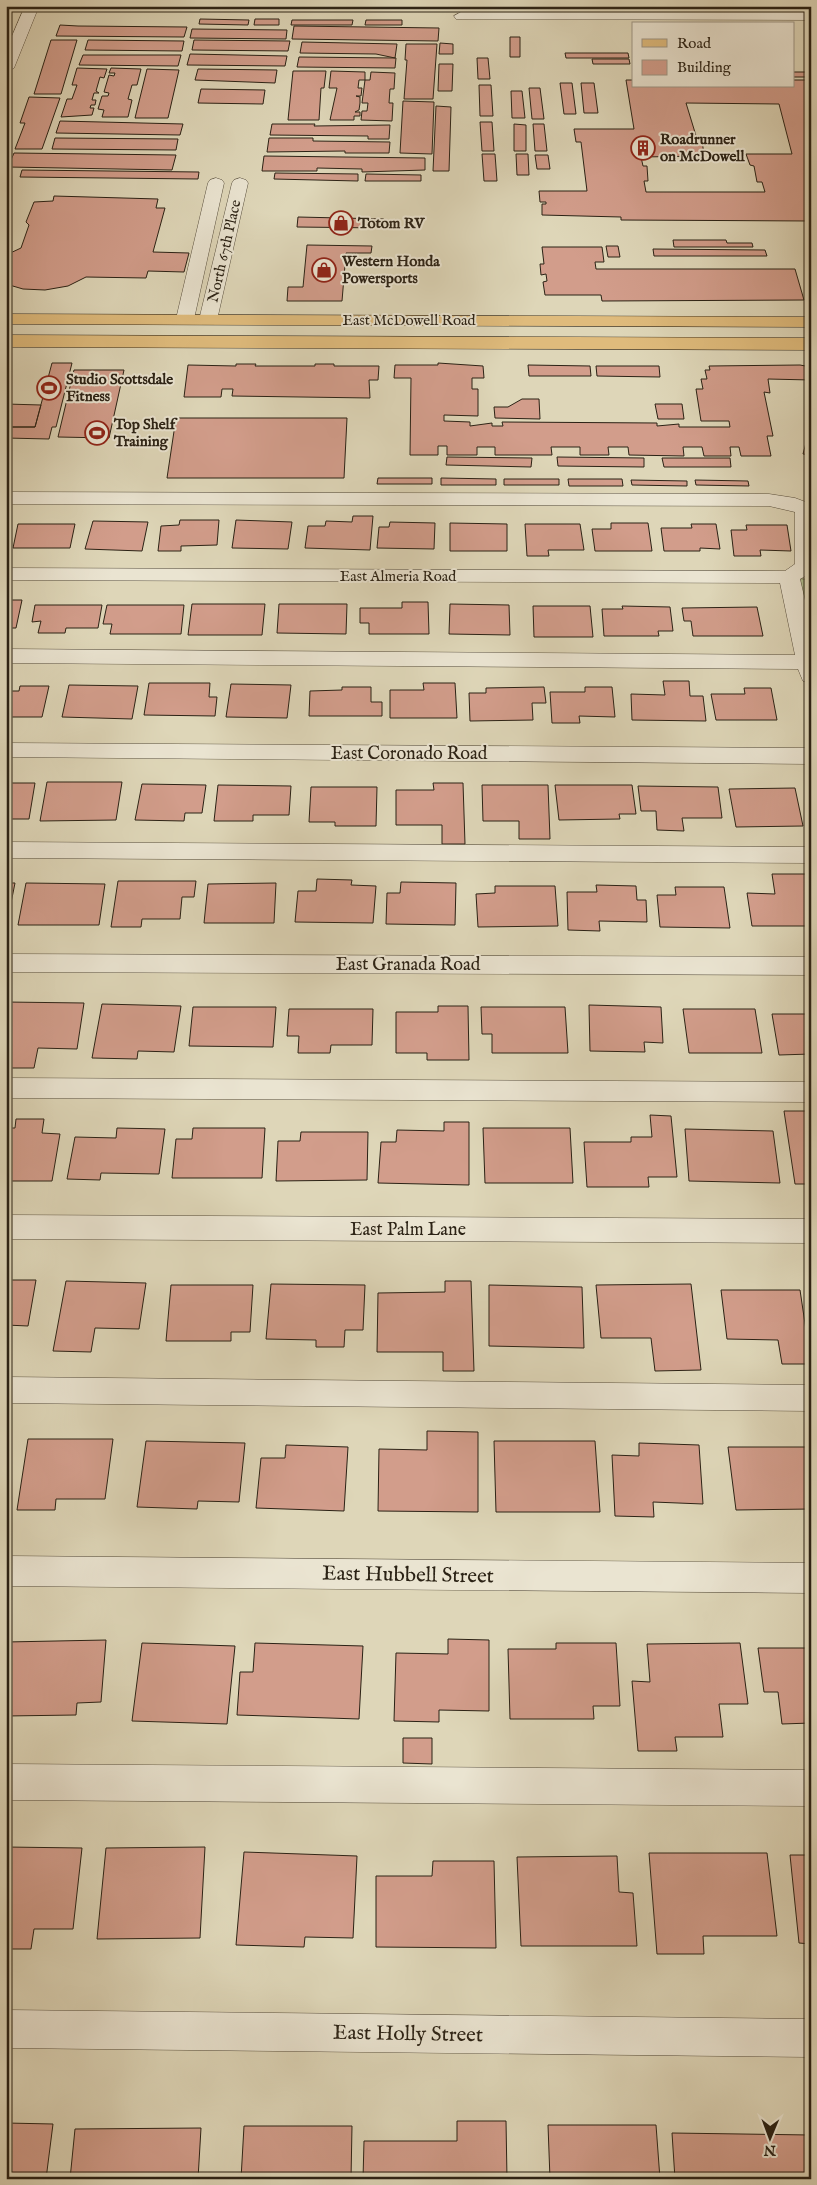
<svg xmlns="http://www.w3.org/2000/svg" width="817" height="2185" font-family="'IM FELL English',serif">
<rect width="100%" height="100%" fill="#ded6b8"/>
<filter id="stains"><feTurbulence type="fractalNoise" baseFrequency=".004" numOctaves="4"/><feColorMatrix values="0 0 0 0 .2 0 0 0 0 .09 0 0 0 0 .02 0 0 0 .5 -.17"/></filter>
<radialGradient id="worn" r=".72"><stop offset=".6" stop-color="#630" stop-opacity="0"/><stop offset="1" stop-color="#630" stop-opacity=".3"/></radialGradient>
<path fill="#afbe90" stroke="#6d7052" d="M789 577 811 580V676Z"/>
<path fill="#d29d8b" stroke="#2b2215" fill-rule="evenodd" d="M200 19 249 20 248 25 199 24Z
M255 19H279V25H254Z
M292 20H353L352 25H291Z
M366 20H402V25H365Z
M60 25 78 26 187 27 184 37 56 36Z
M294 26 439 28 438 41 292 39Z
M192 29 287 30 286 39 190 38Z
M510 37H520V57H510Z
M51 40H77L61 94H34Z
M88 40 184 41 182 51 85 50Z
M194 40 290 41 288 51 192 50Z
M302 42 397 44 395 58 376 54 300 53Z
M440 43 453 44V54H439Z
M406 44H437L433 99H404L407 60H405Z
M565 53H628L629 58H566Z
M190 54 287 56 285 66 187 65Z
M83 55H181L178 66 79 65Z
M299 57 396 58 395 68 297 67Z
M477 58H488L490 79H478Z
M592 59H629L630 64H593Z
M439 64H453L452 91H438Z
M77 68 107 69 104 78 100 77 96 91 99 93H94L92 100H96L95 105H91L90 108H94L92 115 61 117 67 99H72L77 85H72Z
M111 68 141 69 137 85H132L128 99 132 100 128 117H102L104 110 98 109 102 96H108L109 93 104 92 109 75 114 76 115 73H109Z
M147 69 179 70 168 118H135Z
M198 69 277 70 275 83 195 80Z
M293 71H326L324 88H321L319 120H288Z
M331 71 365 72V80H359L358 88H362L361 96H356L360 97V103L359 110 355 112H360V116H354V120H330L337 88H329Z
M371 72 395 73 394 89H390L389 103H393L392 121 361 120 362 111H367L368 103H362L365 80H370Z
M793 72H807L808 77H793Z
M626 80H633V86H793V80H811V221L621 220V217L542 215V204H546V202H540L539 191H587L581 142H576L574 129H634ZM686 103 779 104 792 154H746L750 165 754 166 757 182H762L765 192H646L644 181H648L647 166H643L641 157 704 156 702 139H697Z
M560 83H572L576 114H564Z
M581 83H594L598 113H584Z
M479 85H491L493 116H480Z
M529 88H540L544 119H532Z
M201 89 265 90 263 104 198 103Z
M511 91H522L525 118H512Z
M29 97 60 98 42 149H15L25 123H20Z
M403 101 434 102 432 154 400 153Z
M436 106 451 107 449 171H433Z
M60 121 183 124 180 135 56 133Z
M480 122H492L494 151H482Z
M272 124H315L314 126 390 125 389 139H368V136L270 135Z
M514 124 526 125V151H514Z
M533 124H544L547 151H535Z
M55 138 178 139 176 150 52 149Z
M269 138H313V141L390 142 389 153H345V151L267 152Z
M14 153 176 155 172 170 8 167Z
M482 154H495L497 181H484Z
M516 154H528L529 175H517Z
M535 155H548L550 169H537Z
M264 156 425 158V170L362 172V169L317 168V171H262Z
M22 170 199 172 198 179 20 177Z
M275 173 358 174V181L274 179Z
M366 174 421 175V181H365Z
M54 196 158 199 156 208H165L153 252 189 253 184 272 148 271 146 278 86 277 68 286 45 290 23 289 6 284V255L21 248 29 225 26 222 34 202 53 201Z
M298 217 384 219 383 228 297 227Z
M673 240H726L727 243H752L753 247H674Z
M307 245 372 246 371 253H346L342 301H287L288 287H303Z
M606 246H618L620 257H608Z
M542 247H602L604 262H595L596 269H795L804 300 602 301 601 295H545L543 282 547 281 546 274 541 275 540 264H544Z
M653 249 765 250 767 256H654Z
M52 363H72L56 427H52L49 439 6 438V427H35Z
M438 363 483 366 484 378H472V389H478V416L444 415V421L470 422V426L492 423V426H503L502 422 657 423V426L679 424V427H730L729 421H701L696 389H703L701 379H707L705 370H710L709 366 800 365 811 367V380L768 379 770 393 764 392 773 436H767L771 456H741L739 447H730L731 456H704L702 447H683L684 456 629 455 628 447H608L609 455H580V447H551L552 455H495V447H477V455H447V446H438V455H410L411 378H394L395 365H438Z
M236 364H256L255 366H315V364H334V366H379L378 380H369L370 398 232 396 233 389H222L221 397H184L188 365 236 366Z
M528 365 590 366 591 376H529Z
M596 366H659L660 377 597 376Z
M74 370H124L109 438 58 437Z
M522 399H539L540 419 495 418 494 407H508Z
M6 404 41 405 35 427H6Z
M655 404H682L684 419H658Z
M176 418H347L344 478H167Z
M810 428H811V455L803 454Z
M447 457 532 458 531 467 446 465Z
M557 457 644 458V467L558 466Z
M662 458H730L731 467H664Z
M378 478H432V484H377Z
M441 478 496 479V485H441Z
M504 479H559V485H504Z
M568 479H622L623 486H569Z
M631 480 687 481V486L632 485Z
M695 480 748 481 749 486 696 485Z
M353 516H373L370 550 305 548 308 526H325L326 521 352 522Z
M180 520H219L217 545 181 546V551H158L161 526 179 525Z
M236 520 292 522 288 549 232 548Z
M93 521 148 522 142 551 85 549Z
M390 522 435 523 434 549 377 548 379 527H389Z
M450 523 507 524V551H450Z
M611 523H648L652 551H595L592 529H611Z
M18 524H75L70 548H13Z
M525 524H580L584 550H548L549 556H527Z
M691 524H716L720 549 700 548V551H664L661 528H692Z
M746 525H787L791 551 760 550 761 556H734L731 530H747Z
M6 600H22L16 628H6Z
M402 602H428L429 634H369V623H360V608H402Z
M192 604H265L262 635H188Z
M279 604H347L346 634 277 633Z
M450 604 509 605 510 635 449 634Z
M35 605H102L98 628H66L65 633H38L41 621 32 622Z
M107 605H184L181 634H110L112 624H103Z
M533 606H590L593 637H534Z
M622 606 670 607 673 631H658L659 636H604L602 609H623Z
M757 607 763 636H693L691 621H684L682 608Z
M663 681H689L690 696H703L706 721 632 720 631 694 665 695Z
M149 683H210L209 697H217L215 716 144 715Z
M423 683H455L457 718H390V690H424Z
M231 684 291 685 287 718 226 717Z
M69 685 138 686 132 719 62 717Z
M20 686H49L42 717H6V691H19Z
M342 687H371V702H382V716H309L310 691 342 690Z
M544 687 546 703H532L533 720 470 721 469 693H486V688Z
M585 687H612L615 717 579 716 580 723H552L550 692H585Z
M744 688H771L777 720H716L711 694H745Z
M47 782H122L116 820 40 821Z
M6 783H35L29 819H6Z
M433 783H463L465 844H442V825H396V790H434Z
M142 784 206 785 202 813H185L184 821 135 820Z
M218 785 291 786 289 815H253V821H214Z
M482 785H548L550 839H519V821H483Z
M555 785H632L636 814H619L620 819 559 820Z
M638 786 718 787 722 818H682L684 831 657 830 656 811H641Z
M311 787H377L376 826H335V822H309Z
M795 788 803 826 736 827 729 789Z
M772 874H811V926H752L747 893 775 894Z
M317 879 352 880 351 885 376 886 373 923 295 922 298 891H316Z
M118 881H196L194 897H182L180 919H142L141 927H111Z
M401 882 456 883 455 925 386 924 387 893H400Z
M6 883H15L7 923H6Z
M26 883 105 884 99 925H18Z
M276 883 274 923H204L208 884Z
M596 885 636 886 637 900H646L647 922 599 921 600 931 568 930 567 892H597Z
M495 886H555L558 926 478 927 476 894 495 893Z
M675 887H724L730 928 660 927 657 895H676Z
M6 1002 84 1003 77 1049 38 1048 34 1068H6Z
M102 1004 181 1006 174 1052 138 1051 137 1059 92 1058Z
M589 1005 661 1007 663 1043 644 1042 645 1052 590 1051Z
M438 1006H468L469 1060H427V1053H396V1012H438Z
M193 1007H276L273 1047 189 1046Z
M481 1007H565L568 1053H492V1034H482Z
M289 1009H373L372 1045H331L330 1053H298L299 1036H287Z
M683 1009H755L762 1053H689Z
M772 1014H811V1054L779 1055Z
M784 1111H811V1184H795Z
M650 1115 671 1116 677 1177H648L649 1187H587L584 1142H631V1137H652Z
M16 1119H44L42 1133 60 1134 52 1181H6V1128H15Z
M444 1122H469V1185L378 1183 381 1142H396L397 1130 444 1131Z
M117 1128 165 1129 159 1174 101 1173 100 1180 67 1179 75 1137 116 1138Z
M193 1128H265L262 1178H172L176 1139H192Z
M483 1128H570L573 1183H485Z
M685 1129 773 1131 780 1183 689 1181Z
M301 1132H368L367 1180 276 1181 278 1141H300Z
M6 1280H36L28 1326 6 1325Z
M66 1281 146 1283 139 1329 95 1328 91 1352 53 1351Z
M445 1281H471L474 1371H443V1352H377L378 1293 445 1292Z
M271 1284 365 1285 363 1330H345L344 1347H316V1340L266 1339Z
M691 1284 701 1370 655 1371 651 1338H601L596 1285Z
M171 1285H253L250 1332H231V1341H166Z
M489 1285 582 1287 584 1348 489 1346Z
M721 1290H800L811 1364H782L778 1340 727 1339Z
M427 1431 478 1432V1512L378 1511 379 1449 427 1450Z
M28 1439H113L105 1499H56L55 1510H17Z
M146 1441 245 1443 239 1502 198 1501 197 1509 137 1507Z
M494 1441H595L600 1512H496Z
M639 1443 699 1445 703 1504 653 1502 654 1517 615 1516 612 1455 639 1456Z
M286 1445 348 1447 344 1511 256 1508 261 1458H285Z
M728 1447H811V1509L736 1510Z
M448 1639 489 1640V1711L439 1710V1722L394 1721 396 1653 448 1654Z
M106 1640 101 1702 77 1703 76 1715 6 1716V1642Z
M142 1643 235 1646 227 1724 132 1721Z
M255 1643 363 1646 359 1719 237 1715 240 1672H253Z
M556 1643H616L620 1706H593L594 1719H510L508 1649H556Z
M740 1643 748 1704H719L723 1737H675L677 1751H638L632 1681 650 1682 647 1644Z
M758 1648H811V1723L782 1724 778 1692H764Z
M403 1738H432V1764L403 1763Z
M6 1847 82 1848 73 1929H34L31 1949H6Z
M205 1847 200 1938 97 1939 106 1848Z
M244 1852 357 1856 353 1938 305 1937 304 1947 236 1945Z
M649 1853H767L777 1936H703L704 1954H657Z
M790 1855H811V1944L799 1943Z
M617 1856 619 1892 633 1893 637 1946H521L517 1857Z
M433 1861H494L496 1948 376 1947V1876H432Z
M457 2121H506L507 2179H363L364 2141H457Z
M6 2123 53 2124 46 2179H6Z
M548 2125H656L660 2179H550Z
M244 2126H352L351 2179H241Z
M201 2128 198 2179H70L75 2129Z
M672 2133 810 2135 811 2179H675Z"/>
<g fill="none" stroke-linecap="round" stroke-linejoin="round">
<g stroke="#584f3e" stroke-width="1">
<path id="minor" d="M25 6H39L14 68 6 72V50Z
M461 12H811V20L456 19 454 16Z
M216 178 222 180 224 183 194 319 191 323H179L176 319 208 183 210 180Z
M240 178 246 180 248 183 217 320 214 324H202L199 320 232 183 234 180Z
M6 492 769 494 795 498 811 504V573L800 579 811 626V683L803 681 798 669 6 663V649L795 655 780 583 6 580V568L785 571 795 564V512L769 506 6 504Z
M6 743 811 748V764L6 757Z
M6 842 811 847V863L6 858Z
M6 954 811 957V975L6 972Z
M6 1078 811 1082V1102L6 1098Z
M6 1215 811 1219V1243L6 1239Z
M6 1377 811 1385V1411L6 1403Z
M6 1556 811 1563V1593L6 1586Z
M6 1764 811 1770V1806L6 1800Z
M6 2010 811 2019V2057L6 2048Z"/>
</g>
<g stroke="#2b2215" stroke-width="1">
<path id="major" d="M6 314 811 317V327L6 324Z
M6 335 811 338V350L6 347Z"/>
</g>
<use href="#minor" fill="#eae4d1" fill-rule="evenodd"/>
<use href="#major" fill="#dfbb7c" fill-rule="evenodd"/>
</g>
<defs>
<g id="building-ring" transform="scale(1.25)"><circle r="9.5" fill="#eae4d1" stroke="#8f2418" stroke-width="1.5"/><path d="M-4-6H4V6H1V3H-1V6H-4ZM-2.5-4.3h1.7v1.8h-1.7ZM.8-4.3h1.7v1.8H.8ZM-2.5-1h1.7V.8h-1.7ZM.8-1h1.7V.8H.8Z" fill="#8f2418"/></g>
<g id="shop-ring" transform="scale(1.25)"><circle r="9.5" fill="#eae4d1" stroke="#8f2418" stroke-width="1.5"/><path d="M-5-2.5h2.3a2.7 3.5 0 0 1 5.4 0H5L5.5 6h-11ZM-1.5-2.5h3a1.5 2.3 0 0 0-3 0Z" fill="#8f2418"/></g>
<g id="stadium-ring" transform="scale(1.25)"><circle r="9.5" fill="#eae4d1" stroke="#8f2418" stroke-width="1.5"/><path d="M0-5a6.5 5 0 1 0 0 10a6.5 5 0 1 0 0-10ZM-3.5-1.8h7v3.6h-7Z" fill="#8f2418"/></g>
</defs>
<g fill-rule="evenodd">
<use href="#building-ring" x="643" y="148"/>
<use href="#shop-ring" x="341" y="223"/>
<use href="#shop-ring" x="324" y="270"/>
<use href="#stadium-ring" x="49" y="388"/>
<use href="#stadium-ring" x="97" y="433"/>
</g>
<g text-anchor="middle" stroke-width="4" stroke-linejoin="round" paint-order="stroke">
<g font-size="15" font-weight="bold" fill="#2b2215" stroke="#eae4d1" text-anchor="start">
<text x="660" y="144">Roadrunner<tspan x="660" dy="17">on McDowell</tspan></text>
<text x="358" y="228">Totom RV</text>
<text x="342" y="266">Western Honda<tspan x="342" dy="17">Powersports</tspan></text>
<text x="66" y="384">Studio Scottsdale<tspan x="66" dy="17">Fitness</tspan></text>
<text x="114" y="429">Top Shelf<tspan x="114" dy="17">Training</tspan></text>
</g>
<g font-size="15" fill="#2b2215" stroke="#eae4d1">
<text transform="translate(224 251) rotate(-77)" y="5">North 67th Place</text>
<text x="409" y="325">East McDowell Road</text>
<text x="398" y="581">East Almeria Road</text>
</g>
<g font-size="18" fill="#2b2215" stroke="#eae4d1">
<text x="409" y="759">East Coronado Road</text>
<text x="408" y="970">East Granada Road</text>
<text x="408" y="1235">East Palm Lane</text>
</g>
<g font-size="21" fill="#2b2215" stroke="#eae4d1">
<text transform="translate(408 1574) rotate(1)" y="7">East Hubbell Street</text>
<text transform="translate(408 2033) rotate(1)" y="7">East Holly Street</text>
</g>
</g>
<rect width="817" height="2185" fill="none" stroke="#ded6b8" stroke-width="25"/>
<rect x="8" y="8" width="802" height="2170" fill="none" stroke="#2b2215" stroke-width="2.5"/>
<rect x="12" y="12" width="792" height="2160" fill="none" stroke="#2b2215"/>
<rect x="632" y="22" width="162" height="65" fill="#eae4d1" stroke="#9e9686"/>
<rect x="642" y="39" width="25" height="8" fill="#dfbb7c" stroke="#9e9686"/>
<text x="677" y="48" font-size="15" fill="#2b2215">Road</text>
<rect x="642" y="60" width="25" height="15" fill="#d29d8b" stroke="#9e9686"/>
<text x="677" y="72" font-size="15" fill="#2b2215">Building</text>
<g transform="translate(770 2138) rotate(181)" stroke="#eae4d1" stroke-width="4" paint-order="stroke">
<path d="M0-4L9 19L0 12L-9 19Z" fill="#2b2215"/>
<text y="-8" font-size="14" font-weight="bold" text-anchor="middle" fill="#2b2215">N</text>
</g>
<rect width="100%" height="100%" filter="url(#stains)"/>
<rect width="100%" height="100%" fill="url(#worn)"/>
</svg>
